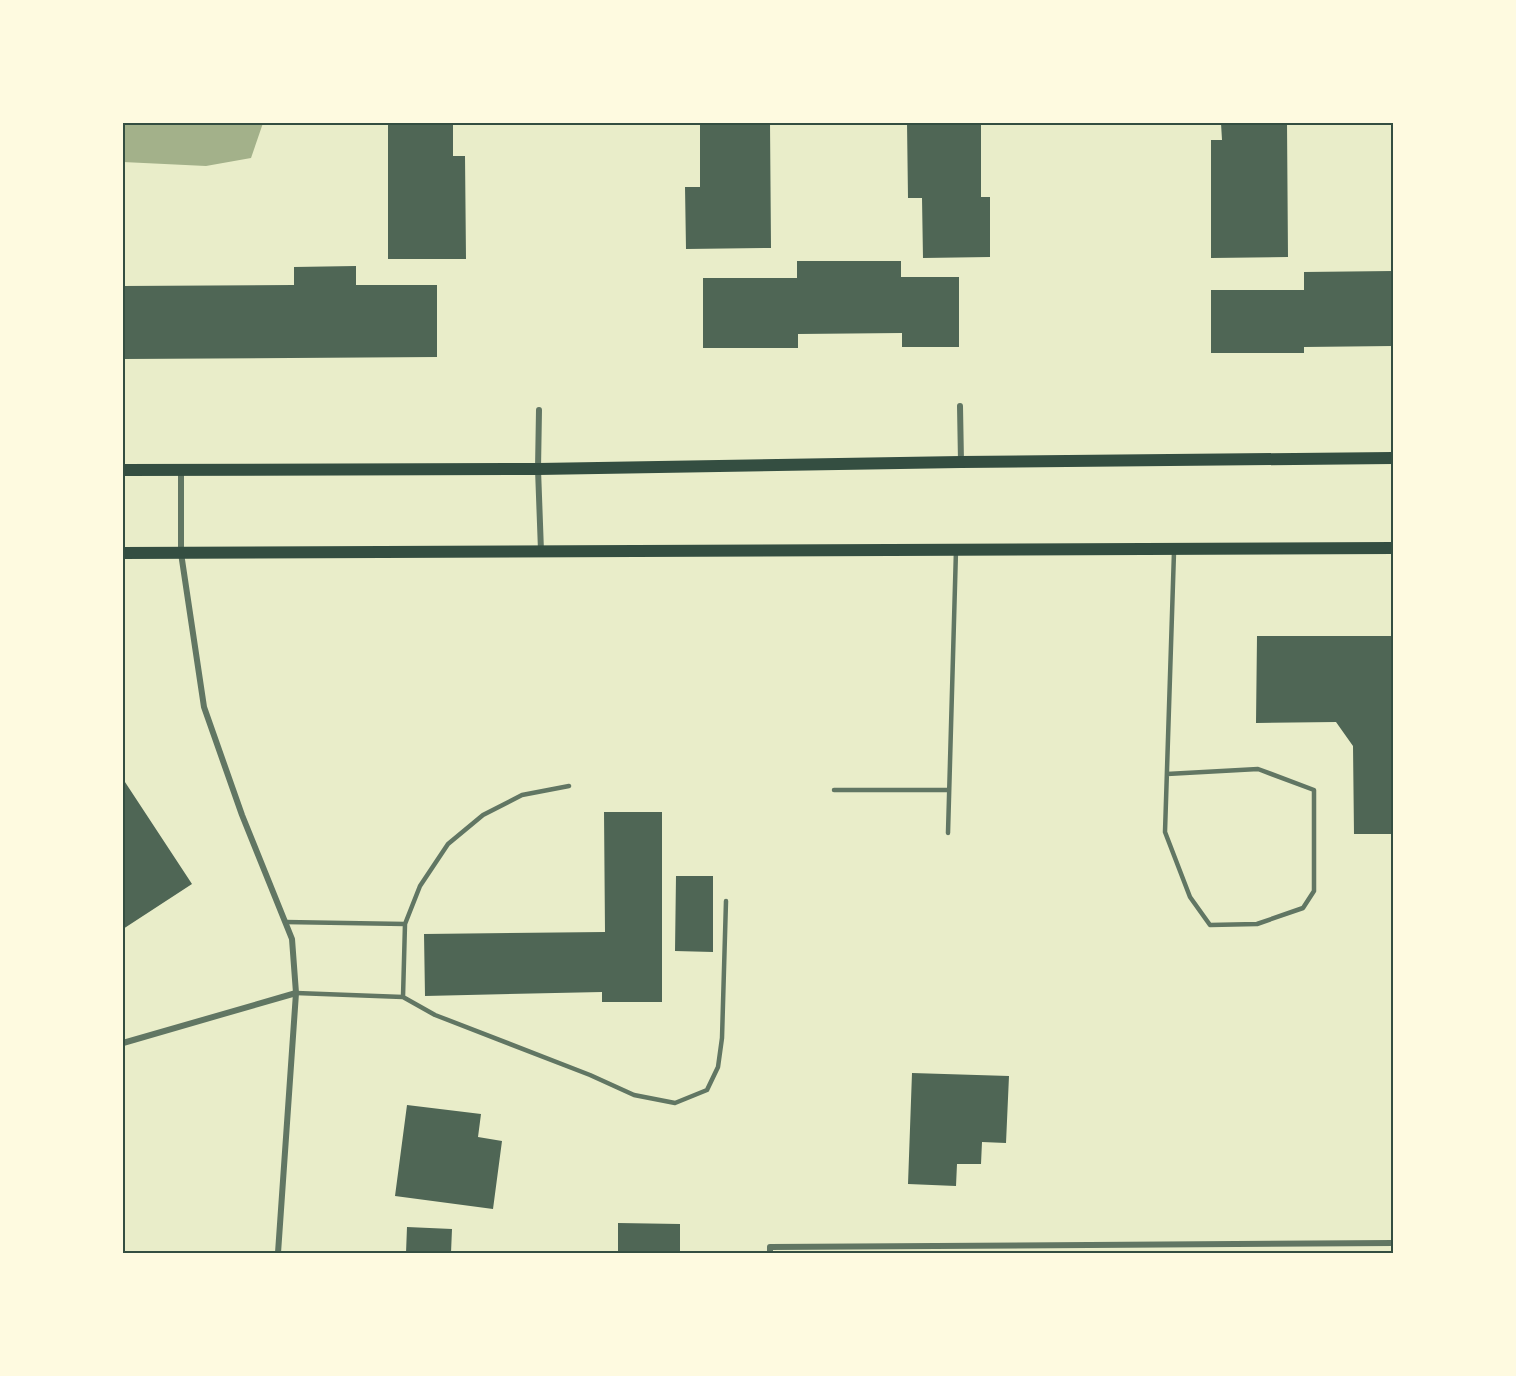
<svg xmlns="http://www.w3.org/2000/svg" width="1516" height="1376" font-family="'PT Sans',sans-serif">
<rect width="100%" height="100%" fill="#e9edc9"/>
<path fill="#a3b18a" d="M123 123H263L251 158 206 166 123 162Z"/>
<path fill="#4f6655" d="M388 123H453V156H465L466 259H388Z
M700 123H770L771 248 686 249 685 187H700Z
M907 123H981V197H990V257L923 258 922 198H908Z
M1221 123H1287L1288 257 1211 258V140H1222Z
M797 261H901V277H959V347H902V333L798 334V348H703V278H797Z
M356 266V285H437V357L123 359V286L294 285V267Z
M1393 271V346L1304 347V353H1211V290H1304V272Z
M1257 636H1393V834H1354L1353 746 1336 722 1256 723Z
M123 779 192 884 123 929Z
M604 812H662V1002H602V992L425 996 424 934 605 932Z
M676 876H713V952L675 951Z
M912 1073 1009 1076 1006 1143 982 1142 981 1164H957L956 1186 908 1184Z
M407 1105 481 1114 478 1137 502 1141 493 1209 395 1196Z
M618 1223 680 1224V1253H618Z
M407 1227 452 1229 451 1253H406Z"/>
<g fill="none" stroke-linecap="round" stroke-linejoin="round">
<path stroke="#617663" stroke-width="4.5" d="M1167 774 1258 769 1314 790V891L1303 908 1257 924 1210 925 1190 897 1165 832 1174 552
M834 790H949
M948 833 956 550
M285 922 405 924
M296 993 403 997 405 924 420 886 448 844 483 815 522 795 569 786
M403 997 435 1015 590 1075 634 1095 675 1103 707 1090 718 1067 722 1038 726 901"/>
<path stroke="#617663" stroke-width="6" d="M960 406 961 462
M539 410 538 469 541 551
M181 470V553L204 707 242 815 292 939 296 993 278 1253
M123 1043 296 993
M770 1253V1247L1393 1243"/>
<path stroke="#344e41" stroke-width="12" d="M123 470 538 469 961 462 1393 458
M123 553 1393 548"/>
</g>
<rect width="1516" height="1376" fill="none" stroke="#fefae0" stroke-width="249"/>
<rect x="124" y="124" width="1268" height="1128" fill="none" stroke="#344e41" stroke-width="2"/>
</svg>
